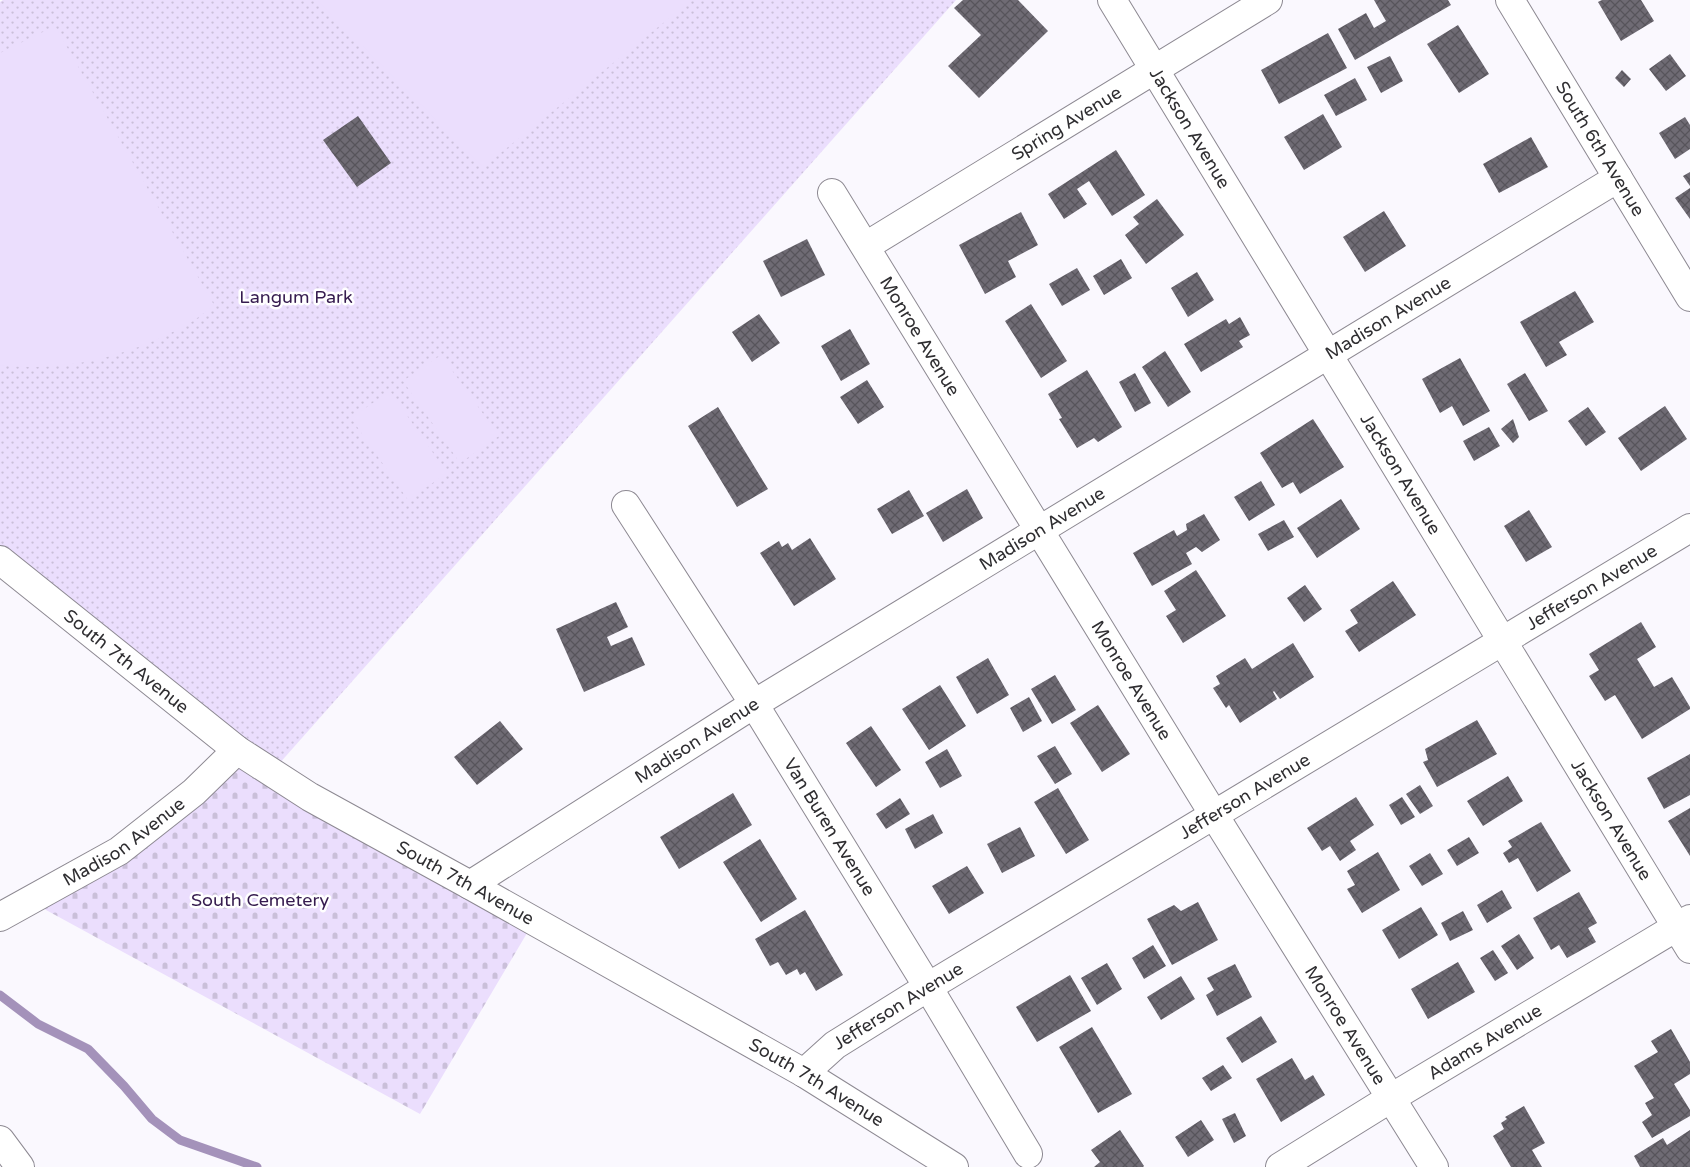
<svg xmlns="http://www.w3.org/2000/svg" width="1690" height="1167" font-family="'Varela Round',sans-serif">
<defs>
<pattern id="grass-dots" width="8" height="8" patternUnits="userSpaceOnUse" patternTransform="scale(1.25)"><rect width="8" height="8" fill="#ebdefd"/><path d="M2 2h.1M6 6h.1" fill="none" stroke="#cabfd9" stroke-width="1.8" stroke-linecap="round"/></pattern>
<pattern id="cemetery-stones" width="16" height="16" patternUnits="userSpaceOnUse" patternTransform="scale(1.25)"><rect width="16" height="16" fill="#ebdefd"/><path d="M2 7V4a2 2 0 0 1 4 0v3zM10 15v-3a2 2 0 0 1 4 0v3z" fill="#cabfd9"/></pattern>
<pattern id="building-cross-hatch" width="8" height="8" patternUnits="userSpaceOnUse" patternTransform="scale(1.25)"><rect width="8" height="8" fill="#6f6b74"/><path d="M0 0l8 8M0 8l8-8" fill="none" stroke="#57545b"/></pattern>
</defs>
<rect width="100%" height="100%" fill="#faf8fe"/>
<path fill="url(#grass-dots)" d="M3 0H956L278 765 0 572V2Z"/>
<path fill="url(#cemetery-stones)" d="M238 759 530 928 420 1114 35 904Z"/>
<path fill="#ebdefd" d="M317 0H692L483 167Z
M55 26 214 305C205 312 196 320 186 325 130 356 64 373 0 365V53Z
M441 355 499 436 460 463 403 381Z
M390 391 447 473 408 500 351 418Z"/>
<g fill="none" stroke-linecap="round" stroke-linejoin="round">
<path stroke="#a492ba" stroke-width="9" d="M0 995 38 1024 88 1049 124 1086 152 1119 180 1140 257 1167"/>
</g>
<path fill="url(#building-cross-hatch)" d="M963 0H1018L1048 31 979 98 948 66 981 35 954 8Z
M1374 0H1448L1451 5 1355 60 1338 29 1366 13 1374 28 1386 21Z
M1602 0H1641L1654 21 1621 41 1598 2Z
M1458 25 1489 74 1459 93 1427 44Z
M1328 33 1347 68 1279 104 1261 70Z
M1670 54 1686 76 1666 91 1649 69Z
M1390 56 1403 81 1381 93 1367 67Z
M1622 70 1631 79 1624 87 1615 78Z
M1355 78 1367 100 1336 116 1324 95Z
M1323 114 1342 147 1304 170 1284 137Z
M358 116 391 163 357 187 323 140Z
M1685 117 1690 125V149L1675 159 1659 133Z
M1531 137 1548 167 1499 193 1483 164Z
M1116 150 1145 195 1112 216 1089 181 1077 189 1087 204 1064 219 1048 194Z
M1690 172V186L1683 176Z
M1690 188V219L1675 198Z
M1157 199 1184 235 1146 264 1125 235 1139 224 1133 217Z
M1384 211 1406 246 1365 272 1343 237Z
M1021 212 1038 245 1008 261 1016 277 985 294 959 245Z
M807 239 825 275 781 297 763 261Z
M1121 259 1132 278 1104 295 1093 276Z
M1077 268 1090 290 1062 306 1049 284Z
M1197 272 1214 300 1188 317 1171 288Z
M1575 291 1594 322 1559 342 1567 355 1546 367 1520 322Z
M1031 304 1067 361 1041 378 1005 321Z
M759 314 780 343 752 362 732 332Z
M1240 317 1250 335 1239 341 1243 347 1201 372 1184 344 1226 319 1229 324Z
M850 329 870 364 841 381 821 346Z
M1165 351 1191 392 1168 407 1142 367Z
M1460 358 1490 411 1463 426 1452 406 1440 413 1422 379Z
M1087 370 1122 427 1098 442 1094 438 1077 448 1059 419 1062 418 1048 394Z
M1135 373 1151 403 1135 412 1119 382Z
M1525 373 1548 411 1529 421 1507 384Z
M867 380 884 407 858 424 840 397Z
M1665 406 1687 439 1641 471 1618 438Z
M718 407 768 489 737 507 688 426Z
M1588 407 1606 432 1586 446 1568 421Z
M1313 419 1344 467 1300 494 1293 482 1282 488 1260 453Z
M1513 419 1519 437 1513 443 1501 429Z
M1489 427 1500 446 1474 461 1463 441Z
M1261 481 1275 505 1249 521 1234 497Z
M967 489 983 518 943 542 926 513Z
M909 490 924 516 892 534 877 509Z
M1341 499 1360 529 1317 558 1297 528Z
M1529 510 1552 547 1526 562 1504 526Z
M1204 514 1220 540 1202 552 1196 547 1186 553 1192 564 1152 586 1133 553 1174 530 1177 536 1187 530 1186 524Z
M1284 520 1294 537 1268 551 1258 534Z
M810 538 836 579 794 606 760 553 779 541 782 547 788 543 792 550Z
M1196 570 1226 616 1183 643 1166 616 1176 610 1164 591Z
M1393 581 1416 615 1359 652 1345 631 1358 623 1350 610Z
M1305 585 1322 609 1304 622 1287 598Z
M616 602 628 627 607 637 611 646 632 637 645 665 584 692 556 629Z
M1641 622 1656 647 1637 659 1654 687 1672 677 1690 707V709L1642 739 1615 695 1605 701 1589 676 1599 670 1589 654Z
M1293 643 1314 677 1280 699 1274 691 1273 692 1277 699 1240 723 1229 705 1226 708 1213 688 1220 684 1216 676 1245 658 1252 669Z
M988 658 1009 695 977 714 956 677Z
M1055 675 1076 710 1052 724 1031 689Z
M940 685 966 726 929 750 902 709Z
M1029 697 1042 721 1023 732 1010 708Z
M1098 705 1130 754 1102 772 1070 723Z
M1477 720 1497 754 1437 787 1423 762 1428 760 1425 749Z
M500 721 523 749 477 785 454 757Z
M871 726 901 770 876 787 846 743Z
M1055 746 1072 774 1055 784 1037 756Z
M947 749 962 776 940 788 925 762Z
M1690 754V795L1664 809 1647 778Z
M1508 776 1523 801 1483 826 1467 801Z
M1420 785 1433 806 1420 814 1406 794Z
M1058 788 1089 840 1066 854 1034 802Z
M733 793 752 825 679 869 660 837Z
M1356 797 1374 825 1350 841 1356 850 1340 861 1330 846 1322 851 1307 828Z
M1402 797 1415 817 1401 825 1389 805Z
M900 798 910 814 886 829 876 814Z
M1690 808V856L1668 821Z
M933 814 943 833 915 849 905 829Z
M1541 822 1571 871 1537 892 1518 858 1509 863 1503 853 1512 847 1508 841Z
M1020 827 1035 856 1002 873 987 844Z
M1469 837 1479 853 1457 866 1447 850Z
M760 839 797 899 761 922 723 862Z
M1378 852 1400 890 1362 913 1347 889 1355 885 1347 871Z
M1430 853 1443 874 1422 886 1409 866Z
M967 866 984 893 949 914 932 886Z
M1502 890 1512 908 1487 923 1477 905Z
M1579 892 1597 923 1588 928 1596 942 1567 958 1559 945 1551 950 1533 918Z
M1198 902 1218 940 1172 965 1147 919 1174 905 1181 911Z
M1421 907 1438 935 1399 959 1382 930Z
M805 910 843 975 816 991 805 972 800 975 797 969 786 975 778 962 770 966 755 939Z
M1463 911 1473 930 1450 941 1441 923Z
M1519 934 1534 958 1517 970 1501 946Z
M1153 945 1166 966 1144 979 1132 958Z
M1493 950 1508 973 1495 981 1480 958Z
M1458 962 1475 992 1428 1019 1411 989Z
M1107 963 1122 989 1097 1005 1081 978Z
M1235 964 1252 997 1217 1016 1206 995 1214 990 1207 978Z
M1070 975 1091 1011 1037 1042 1016 1007Z
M1181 976 1195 999 1161 1020 1147 997Z
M1261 1016 1277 1042 1242 1063 1226 1038Z
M1092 1027 1132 1094 1098 1113 1059 1047Z
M1671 1029 1690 1062V1074L1674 1084 1690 1110V1116L1652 1138 1642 1122 1652 1115 1645 1103 1654 1098 1634 1066 1658 1052 1651 1041Z
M1292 1058 1305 1080 1313 1075 1325 1095 1281 1122 1256 1079Z
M1223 1065 1232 1078 1211 1091 1202 1078Z
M1524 1106 1545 1143 1532 1150 1542 1167H1511L1493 1136 1504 1129 1501 1123 1507 1119 1505 1117Z
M1235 1113 1246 1136 1234 1143 1222 1119Z
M1201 1120 1214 1140 1188 1157 1175 1137Z
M1120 1130 1144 1166 1143 1167H1094L1100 1162 1091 1150Z
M1690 1130V1167H1640L1634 1156 1663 1138 1667 1145Z"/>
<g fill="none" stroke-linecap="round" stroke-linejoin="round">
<g stroke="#8d8992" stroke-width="30">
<g id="street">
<path id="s1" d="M1112 0 1690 949"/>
<path id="s2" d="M1510 0 1690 297"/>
<path id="s3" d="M832 193 1214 815 1434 1167"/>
<path id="s4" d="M866 246 1268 0"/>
<path id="s5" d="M626 505 754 704 928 987 1028 1154"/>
<path id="s6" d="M470 885 754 704 1618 178"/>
<path id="s7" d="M0 917 119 851 194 792 237 750"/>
<path id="s8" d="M804 1073 835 1045 928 987 1690 528"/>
<path d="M0 1140 20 1167"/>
<path id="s9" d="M1280 1167 1391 1098 1690 919"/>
</g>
</g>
<g stroke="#8d8992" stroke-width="30">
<g id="secondary">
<path id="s10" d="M0 560 237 750 310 797 470 885 804 1073 954 1167"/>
</g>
</g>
<use href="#street" stroke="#fff" stroke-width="28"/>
<use href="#secondary" stroke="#fff" stroke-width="28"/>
</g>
<g text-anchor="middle" stroke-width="5" stroke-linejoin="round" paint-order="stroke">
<g font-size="18" fill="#2f2e31" stroke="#fff">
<text dy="6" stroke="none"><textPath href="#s4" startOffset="235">Spring Avenue</textPath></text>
<text dy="6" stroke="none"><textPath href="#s1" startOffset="150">Jackson Avenue</textPath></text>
<text dy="6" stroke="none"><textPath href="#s2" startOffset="174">South 6th Avenue</textPath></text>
<text dy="6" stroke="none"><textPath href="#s6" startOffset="1079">Madison Avenue</textPath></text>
<text dy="6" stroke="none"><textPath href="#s3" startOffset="168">Monroe Avenue</textPath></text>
<text dy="6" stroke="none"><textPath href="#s1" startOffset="555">Jackson Avenue</textPath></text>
<text dy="6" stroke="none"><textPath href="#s6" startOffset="674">Madison Avenue</textPath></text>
<text dy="6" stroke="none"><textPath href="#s8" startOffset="926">Jefferson Avenue</textPath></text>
<text dy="6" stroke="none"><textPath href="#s10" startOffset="162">South 7th Avenue</textPath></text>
<text dy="6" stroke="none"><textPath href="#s3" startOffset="572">Monroe Avenue</textPath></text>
<text dy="6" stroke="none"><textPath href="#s6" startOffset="269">Madison Avenue</textPath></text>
<text dy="6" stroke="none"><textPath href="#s8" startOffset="521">Jefferson Avenue</textPath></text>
<text dy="6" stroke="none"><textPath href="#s1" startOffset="960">Jackson Avenue</textPath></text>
<text dy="6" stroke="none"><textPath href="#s5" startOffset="381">Van Buren Avenue</textPath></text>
<text dy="6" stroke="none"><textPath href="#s7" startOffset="145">Madison Avenue</textPath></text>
<text dy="6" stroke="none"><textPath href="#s10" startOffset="568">South 7th Avenue</textPath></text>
<text dy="6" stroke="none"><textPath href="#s8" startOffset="116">Jefferson Avenue</textPath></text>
<text dy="6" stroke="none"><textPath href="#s3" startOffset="978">Monroe Avenue</textPath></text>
<text dy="6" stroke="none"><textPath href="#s9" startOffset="240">Adams Avenue</textPath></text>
<text dy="6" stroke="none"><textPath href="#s10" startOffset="972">South 7th Avenue</textPath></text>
</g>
<g font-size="18" fill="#361c4f" stroke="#fff">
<text x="296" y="303">Langum Park</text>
<text x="260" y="906">South Cemetery</text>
</g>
</g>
</svg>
